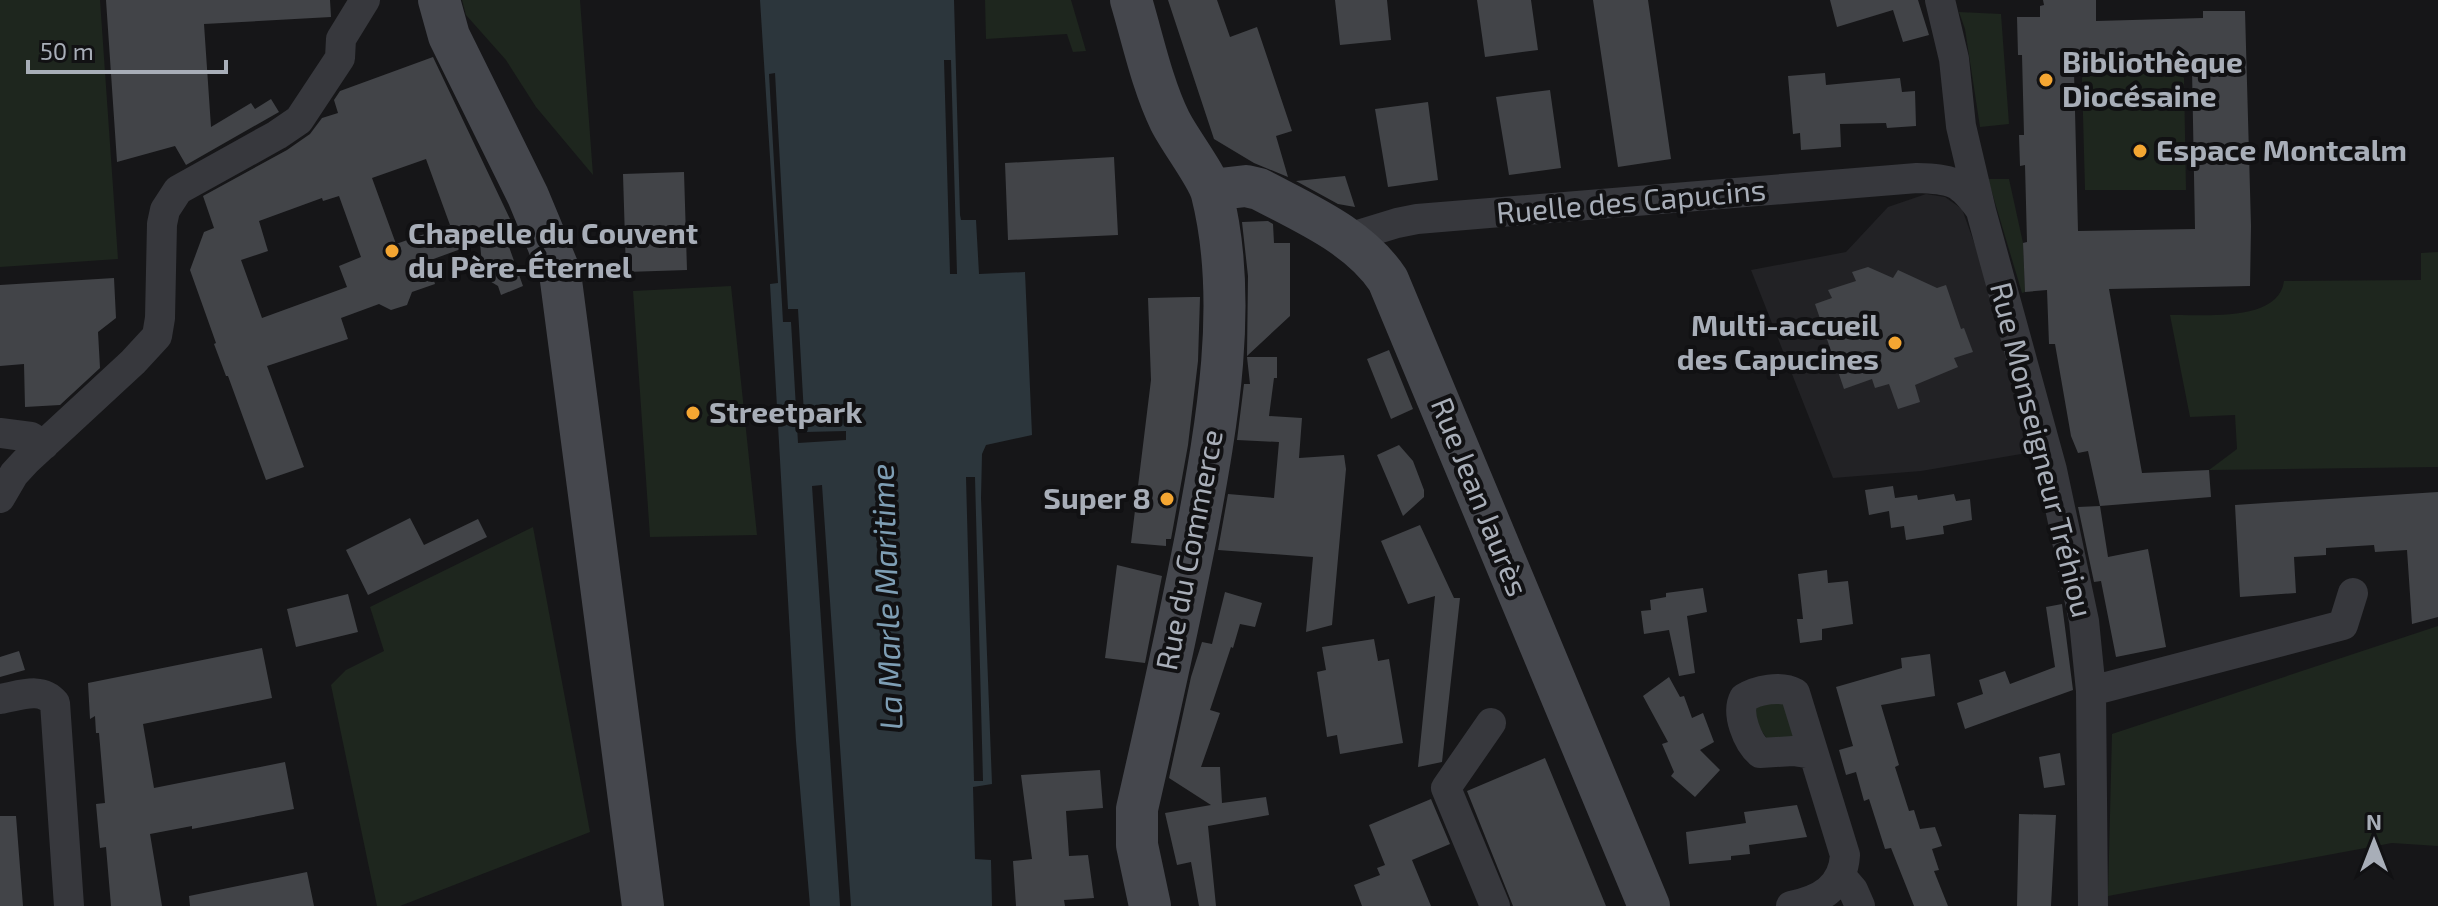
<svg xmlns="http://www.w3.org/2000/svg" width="2438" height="906" font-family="'Exo 2',sans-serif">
<rect width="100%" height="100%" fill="#161618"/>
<path fill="#222225" d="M1926 194 1945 197 1962 209 2037 417 2033 452 1921 471 1833 478 1751 270 1846 252 1888 207Z"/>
<path fill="#1e261e" d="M0 0H100L118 259 0 267Z
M462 0H580L593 175 536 107 506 60 466 15Z
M985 0H1071L1086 51 1073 52 1067 34 986 39Z
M1959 12 2001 14 2009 124 1980 127 1965 29Z
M2179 73 2184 78 2186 190H2085L2082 78 2084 74Z
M1988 179H2009L2023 243 2025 292 2022 293Z
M2438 252V467L2209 470 2237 449 2235 415 2190 417 2170 315C2202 314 2279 323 2284 281L2421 280V253Z
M731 286 757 535 650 537 633 291Z
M533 527 590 832 400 906H377L331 685 346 670 384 651 370 607Z
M2438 626V846L2392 843 2108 896 2112 734Z
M1786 700 1798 735 1770 743 1754 720 1756 707Z"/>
<path fill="#2c363c" d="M760 0H954L960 215 961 220H976L979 274 1025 272 1032 435 986 445 982 454 981 498 992 784 973 787 975 859 991 860 992 906H810L796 741 770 284 778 283Z"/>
<path fill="#161618" d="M944 60H951L957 274H950Z
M775 73 788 309H798L805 432 846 431V440L798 443 791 322H783L769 74Z
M966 477H975L983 781H974Z
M822 485 851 906H840L812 486Z"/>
<path fill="#424448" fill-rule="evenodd" d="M106 0H330L331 17 204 24 211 127 251 103 255 109 271 99 279 112 186 165 175 146 117 162Z
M1168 0H1217L1230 37 1257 27 1292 131 1276 136 1288 177 1254 163 1214 139Z
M1335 0H1387L1391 40 1340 45Z
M1477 0H1531L1538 50 1485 57Z
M1593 0H1648L1671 159 1618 167Z
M1830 0H1918L1929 35 1903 42 1893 10 1837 27Z
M2043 0H2096V21L2203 18V11H2245L2251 226 2250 286 2109 289 2142 473 2209 470 2211 497 2100 506 2088 451 2078 453 2071 436 2055 344H2049L2047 290 2025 292 2023 243 2027 242 2025 165 2020 166 2019 135H2024L2022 55H2018L2017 17H2040V6L2044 5ZM2192 69 2195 229 2078 231 2074 71Z
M433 57 520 240 508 244 523 286 501 295 498 286 483 277 480 242 428 261 435 284 412 292 407 305 391 310 379 304 341 318 348 339 267 366 304 467 266 480 228 376H226L214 344 216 343 190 270 204 232 214 228 203 196 287 150 310 134 322 118 338 113 334 100 340 91ZM426 159 450 225 396 244 372 178ZM339 196 361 257 339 266 347 287 262 318 241 260 268 251 259 221 322 198 323 201Z
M1825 73 1826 85 1900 78 1902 92 1915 91 1916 126 1887 128 1886 123 1840 124 1841 147 1801 150 1800 133 1793 134 1788 76Z
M1550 90 1561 168 1509 175 1496 97Z
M1428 102 1438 180 1388 187 1375 109Z
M1114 157 1118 235 1008 240 1005 163Z
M684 172 687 270 626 272 623 174Z
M1345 176 1355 207 1338 204 1296 181Z
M1268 221 1273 224 1274 243H1290V316L1247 356 1248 276 1242 222Z
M1868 267 1893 278 1898 270 1937 288 1946 285 1961 329 1964 328 1973 352 1954 358 1958 367 1915 385 1920 402 1898 409 1889 384 1875 388 1872 379 1844 389 1815 304 1832 298 1828 290 1856 281 1852 272Z
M114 278 116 318 98 332 100 368 60 405 25 407 24 364 0 366V285Z
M1193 297H1200L1198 361 1188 445 1171 539H1166V546L1131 543 1151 380 1148 298Z
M1389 350 1413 409 1391 419 1367 359Z
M1247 357H1277V378H1274L1269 416 1302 418 1299 458 1344 455 1346 469 1332 625 1306 632 1313 557 1218 550 1228 494 1274 498 1279 442 1237 440 1244 384H1250Z
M1399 445 1413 461 1424 490V497L1403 516 1377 455Z
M1893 486 1895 498 1917 495 1918 500 1954 494 1956 501 1970 499 1972 520 1943 526 1944 534 1906 540 1904 526 1891 528 1889 511 1869 515 1865 490Z
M2438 492V617L2412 624 2407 550 2375 552 2374 545 2326 548V555L2294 557 2296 593 2240 597 2235 505Z
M2100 506 2108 557 2148 549 2166 647 2116 657 2101 581 2094 582 2078 507Z
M410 518 424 545 478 519 487 537 368 595 346 550Z
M1420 525 1454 598H1460L1442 762 1418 767 1435 596 1408 604 1381 541Z
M1117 565 1162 576 1145 663 1105 658Z
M1827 570 1828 583 1848 581 1853 624 1822 629V640L1800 643 1797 619H1803L1798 574Z
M1703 588 1707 612 1687 616 1695 673 1679 676 1669 630 1644 634 1641 611 1651 610 1650 600 1666 597V593Z
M1225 592 1262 603 1255 627 1240 624 1233 648 1231 647 1210 710 1220 713 1201 767H1220L1222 803 1266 797 1269 815 1208 826 1216 906H1199L1191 862 1177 865 1165 813 1211 805 1169 778 1191 677 1202 642 1212 644Z
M348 594 358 632 296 647 287 609Z
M2062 604 2073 690 1965 729 1957 703 1983 694 1979 680 2005 671 2010 684 2055 667 2046 607Z
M1374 639 1378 661 1389 659 1403 743 1340 754 1337 735 1327 737 1317 672 1326 670 1322 647Z
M262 648 272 698 143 724 154 788 285 762 294 809 192 829V826L150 834 162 906H111L106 847 100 848 96 804 105 803 99 733H96L95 716 90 719 88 683Z
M19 651 25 670 0 677V657Z
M1930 654 1935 696 1881 705 1899 765 1895 767 1909 811 1914 810 1920 829 1935 827 1942 846 1932 849 1939 870 1934 871 1948 906H1914L1891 848 1885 849 1869 799 1864 801 1856 772 1846 775 1839 750 1853 746 1836 687 1902 668 1901 658Z
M1669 677 1680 697 1684 696 1692 718 1703 713 1714 742 1700 750 1720 770 1695 797 1671 776 1674 772 1662 744 1668 742 1643 696Z
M2060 753 2065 785 2044 788 2039 757Z
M1545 758 1606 906H1513L1467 791Z
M1100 770 1103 808 1066 811 1069 856 1088 855 1094 898 1064 900 1065 906H1016L1013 861 1032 859 1021 775Z
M1431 799 1450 844 1412 860 1431 906H1362L1354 885 1380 875 1377 868 1385 865 1369 825Z
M1797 805 1807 837 1749 845 1750 854 1731 856V860L1689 864 1686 832 1746 823 1744 812Z
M2019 814 2056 815 2051 906H2017Z
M0 816H16L23 906H0Z
M307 872 314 906H190L189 896Z"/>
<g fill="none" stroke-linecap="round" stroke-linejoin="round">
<path stroke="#37383d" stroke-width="30" d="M1940 0 1954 59 1961 126 1981 211 2052 470 2084 621 2091 691 2093 906
M1348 238 1397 223 1417 219 1917 178C1952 179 1960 181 1980 209
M0 433 31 437 44 445
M0 498 14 474 26 461 133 362 157 336 160 318 162 224 165 210 178 190 277 135 299 120 340 58 341 39 365 0
M2091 691 2343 625 2353 593
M0 699C19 696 41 686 55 703L69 906
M1491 723 1446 788 1495 906
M1841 876 1853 890 1860 906
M1791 906C1820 900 1843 888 1845 855L1795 693C1781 685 1757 690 1744 698 1736 713 1747 742 1760 753L1793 751 1813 754"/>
<path stroke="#45474d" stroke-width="42" d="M439 0 449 36 528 196 560 273 643 906
M1131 0C1143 40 1152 84 1170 121 1180 141 1208 177 1212 194 1239 301 1217 424 1197 531 1179 624 1158 717 1137 809V845L1150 906
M1211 190 1246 186 1259 189C1304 213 1359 236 1388 280L1649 906"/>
</g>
<g fill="#f4a632" stroke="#111113" stroke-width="3">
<circle cx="2046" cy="80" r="8"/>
<circle cx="2140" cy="151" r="8"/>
<circle cx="392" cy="251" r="8"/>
<circle cx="1895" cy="343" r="8"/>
<circle cx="693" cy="413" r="8"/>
<circle cx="1167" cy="499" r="8"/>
</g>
<g text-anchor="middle" stroke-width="8" stroke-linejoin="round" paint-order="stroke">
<g font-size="30" font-weight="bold" fill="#a8aeb8" stroke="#111113" text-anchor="start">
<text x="2062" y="73">Bibliothèque<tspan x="2062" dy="34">Diocésaine</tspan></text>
<text x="2156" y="161">Espace Montcalm</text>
<text x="408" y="244">Chapelle du Couvent<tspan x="408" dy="34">du Père-Éternel</tspan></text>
<text x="1879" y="336" text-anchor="end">Multi-accueil<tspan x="1879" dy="34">des Capucines</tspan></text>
<text x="709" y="423">Streetpark</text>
<text x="1151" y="509" text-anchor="end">Super 8</text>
</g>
<g font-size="30" fill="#a8aeb8" stroke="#111113">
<text transform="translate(1631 202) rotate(-5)" y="10">Ruelle des Capucins</text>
<text transform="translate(2041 450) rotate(76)" y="10">Rue Monseigneur Tréhiou</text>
<text transform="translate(1479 497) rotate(68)" y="10">Rue Jean Jaurès</text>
<text transform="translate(1190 550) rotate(-79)" y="10">Rue du Commerce</text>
</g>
<g font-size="32" font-style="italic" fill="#7e9eb4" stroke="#111113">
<text transform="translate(887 597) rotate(-92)" y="11">La Marle Maritime</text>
</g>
</g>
<g transform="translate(2374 842)" stroke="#111113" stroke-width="6" paint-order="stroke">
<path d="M0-6L14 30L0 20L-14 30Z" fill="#a8aeb8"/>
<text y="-12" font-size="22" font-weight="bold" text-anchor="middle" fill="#a8aeb8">N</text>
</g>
<path d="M28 60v12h198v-12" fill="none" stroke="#a8aeb8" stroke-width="4"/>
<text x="40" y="60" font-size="24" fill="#a8aeb8" stroke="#111113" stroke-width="6" paint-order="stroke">50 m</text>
</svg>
